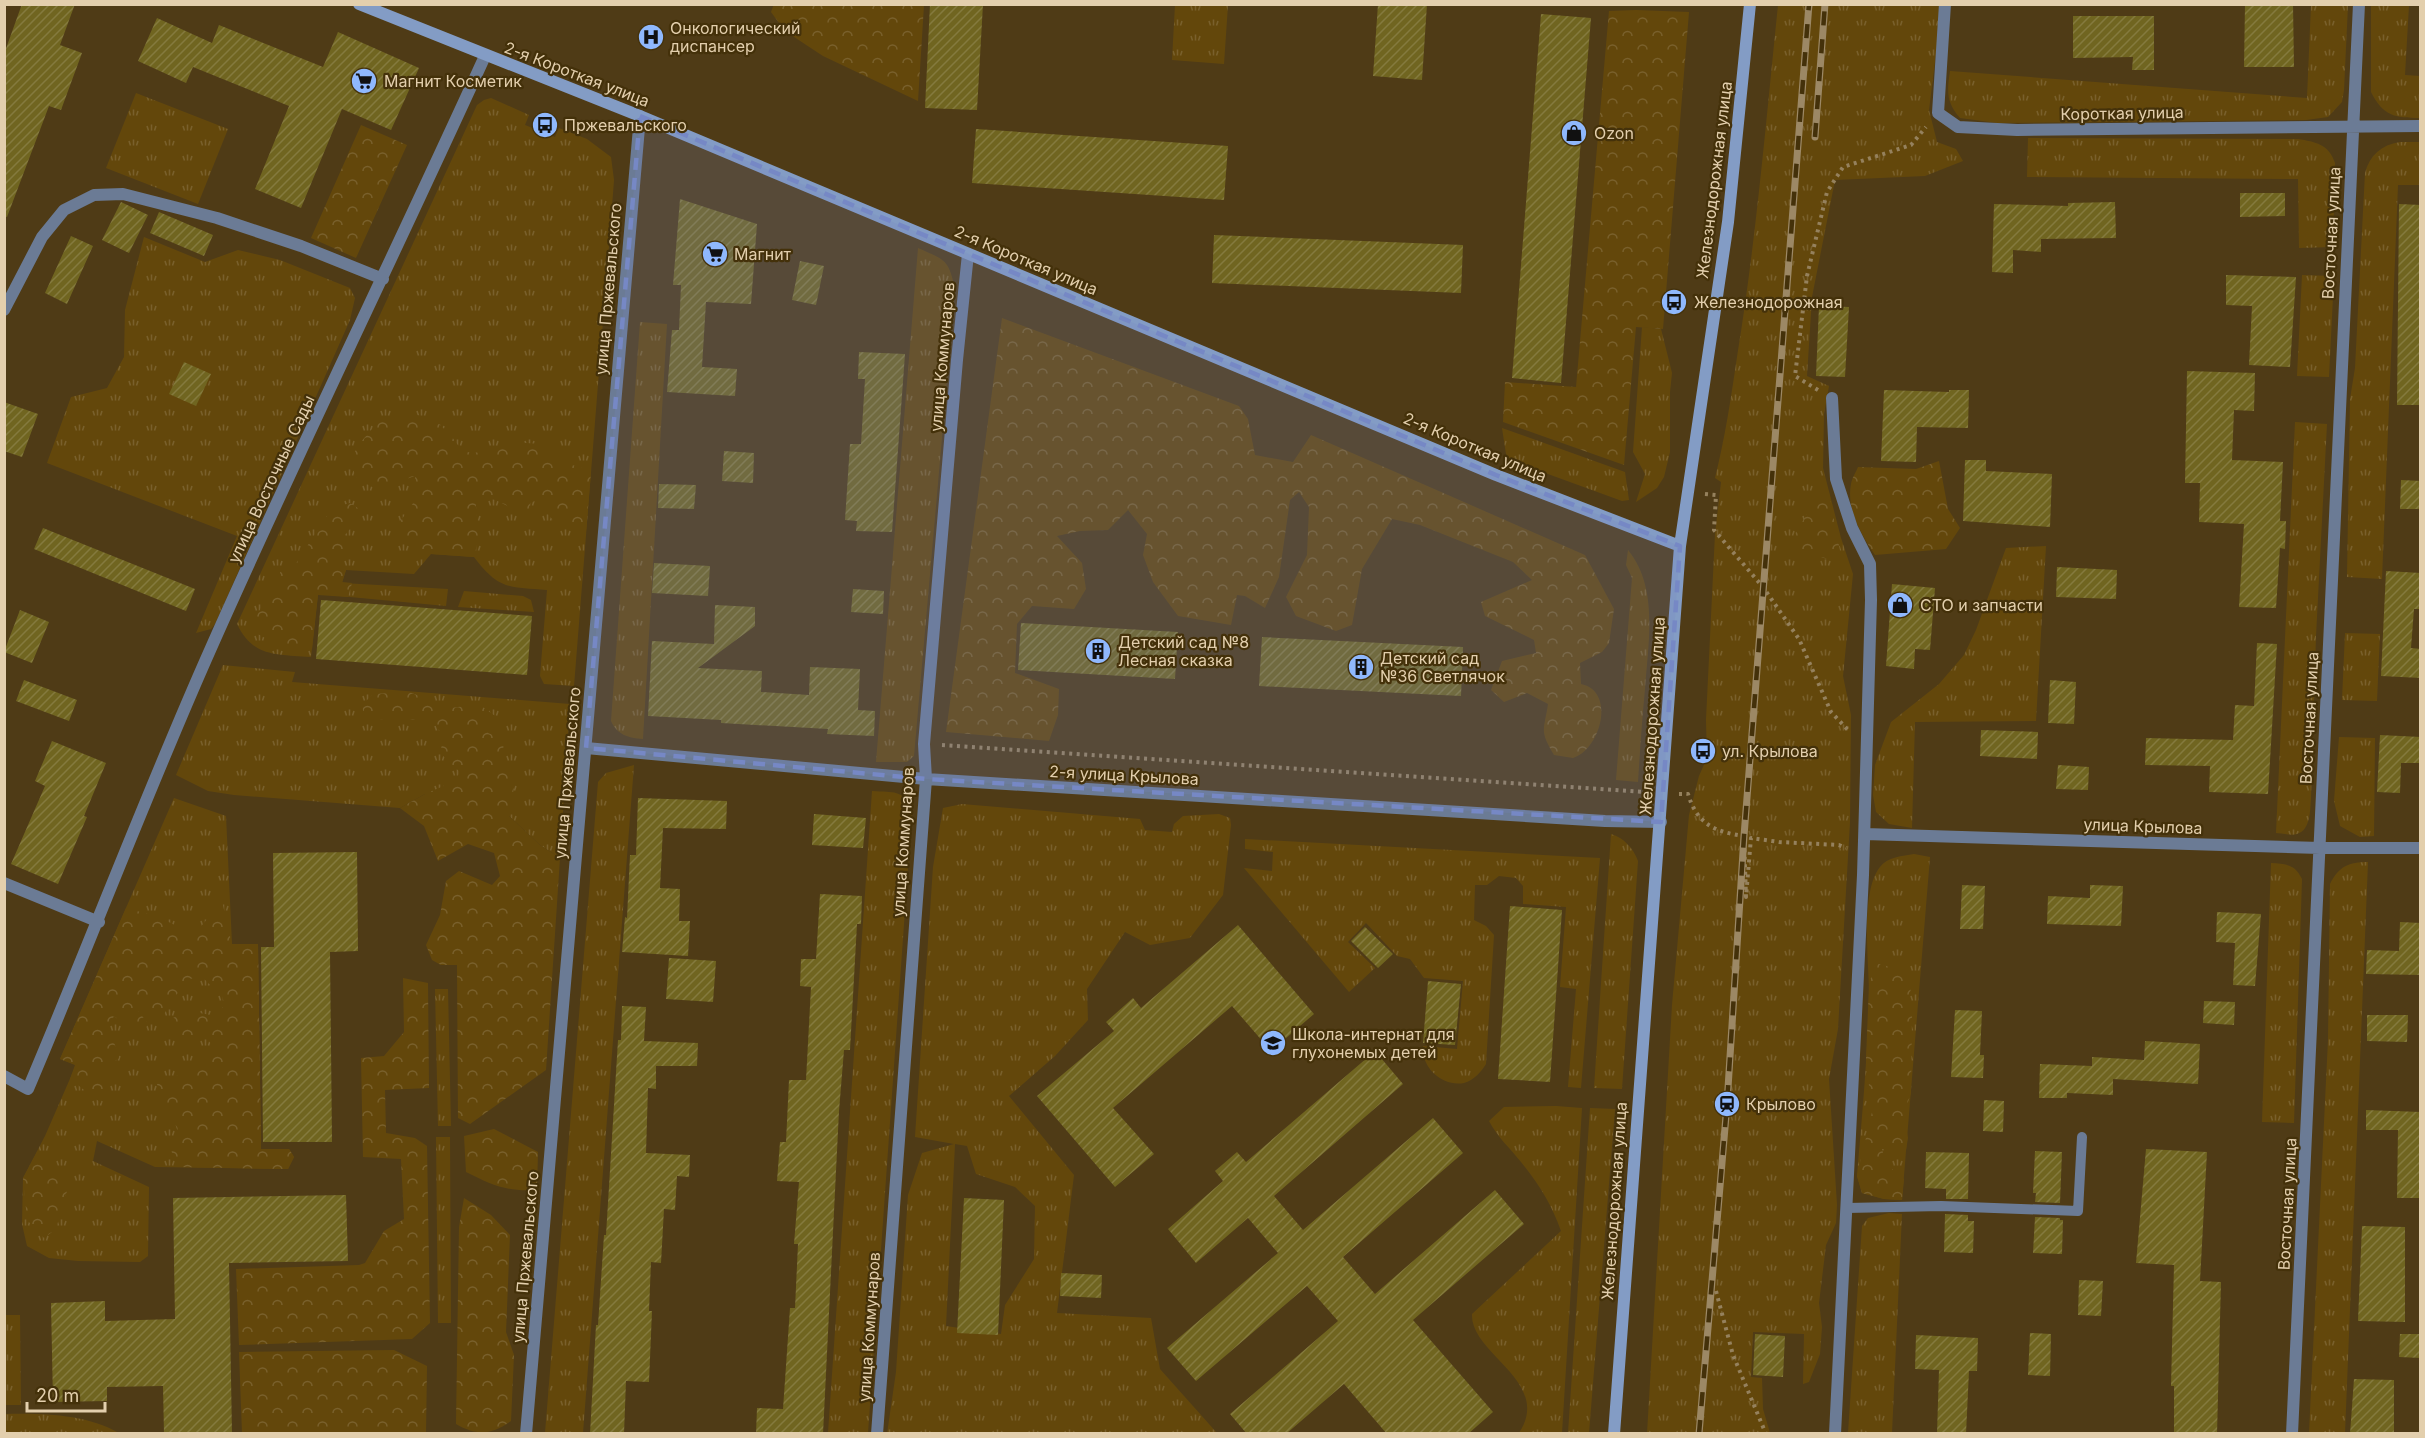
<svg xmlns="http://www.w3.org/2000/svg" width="2425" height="1438" font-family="Inter,sans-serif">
<defs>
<pattern id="grass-tufts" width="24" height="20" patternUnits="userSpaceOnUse" patternTransform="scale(1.5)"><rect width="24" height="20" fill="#63470b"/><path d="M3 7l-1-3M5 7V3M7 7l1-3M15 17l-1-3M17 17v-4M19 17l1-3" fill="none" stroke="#79602c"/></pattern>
<pattern id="forest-crowns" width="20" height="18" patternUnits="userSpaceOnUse" patternTransform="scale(1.5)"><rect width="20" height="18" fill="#63470b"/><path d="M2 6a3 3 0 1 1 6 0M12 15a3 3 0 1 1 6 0" fill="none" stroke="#79602c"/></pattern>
<pattern id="building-hatch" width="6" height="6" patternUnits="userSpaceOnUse" patternTransform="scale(1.5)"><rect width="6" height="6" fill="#706520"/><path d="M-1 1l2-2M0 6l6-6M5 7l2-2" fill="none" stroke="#847a3e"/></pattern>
</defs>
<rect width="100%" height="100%" fill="#4f3b16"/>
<path fill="url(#grass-tufts)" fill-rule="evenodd" d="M1175 5H1228L1224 64 1172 60Z
M1778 5H1942L1929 110 1937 142 1956 149 1963 161 1925 176 1835 180 1812 297 1807 376 1829 386 1824 414 1823 468 1841 538 1853 574 1843 676 1851 715 1850 822 1838 1029 1829 1079 1837 1205 1836 1223 1826 1245 1819 1303 1822 1327 1820 1354 1809 1382 1803 1384 1804 1334 1753 1332 1751 1377 1762 1378 1763 1409 1770 1433 1647 1434 1672 1005 1689 815 1699 776 1707 758 1706 720 1715 534 1721 482 1715 478C1725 438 1731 398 1737 357 1756 241 1766 122 1778 5Z
M2311 5H2348L2344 90 2342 102 2328 117 2306 120 1997 123 1960 118C1946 102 1947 91 1950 71L2307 98Z
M2371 5H2409L2405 75 2420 76V118C2395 118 2383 116 2371 92Z
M136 93 228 129 198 204 106 168Z
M491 98 529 115 525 125 555 137 559 128 587 139 611 157 614 180 609 246 574 686 544 684 540 676 547 590C509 587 499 590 474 557L431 554 414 574 346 570 342 583 448 589 446 606 318 594 311 657C278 654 253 658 237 624L477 105 484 100Z
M2028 138 2298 139C2315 142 2329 144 2335 163L2333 247 2299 248 2298 179 2027 177Z
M2400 142H2420V185H2398L2382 579 2347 577 2350 399 2355 368 2365 173C2370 155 2381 145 2400 142Z
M144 237 205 262 238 250 280 260 350 288 355 298 350 320 215 624 211 629 196 633 237 536 47 463 71 397 107 388 124 357 125 310Z
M918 248C945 260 949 259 955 290L914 756 907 762H876Z
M2302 275 2334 276 2329 377 2297 376Z
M640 322 667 324 643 739C629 738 617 735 611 721Z
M1642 327 1661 329 1672 373 1670 392V452L1664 477 1657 488 1636 502 1645 474 1633 452Z
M2295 422 2327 424 2316 636 2311 798C2310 809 2311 830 2297 834 2291 836 2282 833 2276 833Z
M1502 428 1625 472 1629 500 1622 501 1512 461 1506 454Z
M2046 546 2036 721 1915 722 1912 828 1889 824 1876 812 1873 795 1875 765 1891 722 1939 684 1964 655 1976 630 2006 548Z
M1628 550C1659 588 1648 643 1645 689 1642 720 1640 751 1638 782L1616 780 1632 578 1626 565Z
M464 591 523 596 531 600 534 612 458 607Z
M2345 633 2380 634 2377 701 2342 700Z
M223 665 295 672 292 682 570 704 560 858 540 845 509 816 425 794 400 808 234 795 208 791 176 775Z
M2339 737 2375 738 2374 836 2360 837 2340 826 2334 801Z
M634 765 583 1433H545L598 782 606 773Z
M872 791C894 793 902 788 912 811L868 1433H828Z
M174 798 226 816 232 944H258L261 1149H289L294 1157 288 1169 155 1167 97 1141 93 1161 149 1187 148 1256 140 1262 78 1261 49 1258 27 1246 22 1224 23 1178 45 1136 76 1065 60 1059Z
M962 804 1140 819 1145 830 1172 832 1174 824 1183 816 1219 814 1230 818 1231 825 1223 895 1190 938 1150 945 1125 932 1087 989 1088 1020 1055 1056 1009 1096 1074 1175 1057 1313 1151 1318 1160 1369 1217 1433 887 1434 896 1372 908 1195 922 1153 954 1144 915 1137 933 867 943 808ZM955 1144 967 1146 976 1174 1015 1187 1035 1206 1034 1259 1005 1305 1001 1334 946 1326Z
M1611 834C1624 838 1633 848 1638 861L1622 1089 1594 1088Z
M1245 839 1600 858 1581 1088 1568 1087 1576 989 1560 987 1566 907 1523 904V886L1516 878 1499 876 1487 885H1475L1474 920 1486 926 1494 935 1486 1064C1481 1072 1474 1080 1464 1083 1443 1087 1421 1068 1423 1046L1457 1049 1463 981 1424 978 1410 959 1397 956 1366 923 1348 942 1375 968 1349 992 1244 868 1272 871 1273 852 1245 849Z
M1914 854 1930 857 1902 1200 1884 1199 1862 1193 1857 1176C1862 1116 1868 1054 1869 993 1869 961 1860 892 1880 867 1887 857 1903 856 1914 854Z
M2368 862 2345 1433H2309L2328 1040 2330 884C2339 866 2349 862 2368 862Z
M2271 863C2286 864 2295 864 2302 879L2294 1123 2262 1122Z
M435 989H448L451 1126H438Z
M1556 1106 1582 1108 1562 1433H1519C1553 1381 1470 1354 1472 1314L1561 1231C1552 1205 1539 1184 1521 1162 1510 1148 1498 1138 1489 1121L1504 1107Z
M1590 1108 1615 1109 1589 1433H1568Z
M450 1137 451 1323H438L436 1137Z
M1889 1213 1902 1214 1892 1433H1848L1862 1226 1868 1218Z
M5 1315H20L21 1405H5Z
M4 1414C42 1413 86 1414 119 1433H5Z"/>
<path fill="url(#forest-crowns)" d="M774 4 924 5 918 101 823 56 785 31 771 12Z
M1636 10 1689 12 1663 329 1636 327 1624 465 1503 422 1505 382 1576 387 1609 11Z
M361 125 407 145 356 258 311 238Z
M1002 318 1239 406 1248 419 1255 455 1293 462 1311 435 1585 555 1614 609 1609 643 1602 652 1580 663 1581 684C1616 691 1601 749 1573 758L1554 755C1539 730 1544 731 1548 704L1527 693 1504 702 1491 690 1502 661 1536 653 1534 640 1485 616 1481 602 1532 580 1513 562 1420 525 1392 519 1362 569 1352 625 1336 631 1296 616 1286 597 1307 555 1309 507 1299 492 1290 500 1279 577 1265 608 1245 596 1237 595 1231 625 1178 616 1153 582 1143 555 1147 534 1128 510 1108 530 1080 531 1057 536 1082 563 1086 589 1074 609 1032 606 1017 624 1015 673 1059 689 1058 715 1049 741 946 732Z
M410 413 434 420 449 433 463 452 492 453 510 442 542 444 563 462 591 471 586 532C558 528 551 526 542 498L530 503 528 517C510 509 495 495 475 496L479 537 474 557 431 554 413 549 397 526 416 499 415 476 397 482 388 497 356 477 350 461 359 444 381 419Z
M1939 461 1948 509 1960 528 1946 549 1875 555C1862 536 1846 509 1851 484 1852 478 1856 472 1858 467L1916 469Z
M1821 490 1829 493 1840 551 1827 559 1802 551 1795 534Z
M350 503 364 512 344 536 350 543 343 558 346 570 342 582 352 583 348 597 318 595 312 649 274 643 258 634 256 617 282 569 295 565 332 508Z
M409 692 451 708 479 704 495 716 488 733 505 739 501 759 516 776 509 816 540 845 560 858 546 1070 470 1124 458 1118 457 965H441L432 960 426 945 440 915 446 881 459 871 492 885 500 876 494 853 468 844 438 861 424 826 400 808 425 794 455 781 460 772 441 754 442 734 432 721 393 718 365 721 362 705 373 694Z
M222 901 232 945 258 944 261 1149H289L294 1157 288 1169 177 1167 170 1147 180 1139 175 1123 164 1112 157 1084 176 1076 192 1074 200 1054 213 1046 206 1038H178L173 1018 188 1011 211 1015 225 1006 222 996 203 978 187 979 164 1014 146 1008 137 1009 148 1024 140 1037 114 1016 109 1026 119 1058 106 1068 101 1103 70 1079 75 1065 60 1059 126 908 159 917 194 935Z
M1875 963 1913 973 1909 1001 1912 1014 1911 1093 1904 1114 1908 1138 1906 1150 1882 1149 1886 1164 1904 1179 1902 1200 1884 1199 1862 1193 1857 1176 1872 1112 1866 1059 1869 985Z
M403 978 428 983 429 1088 385 1090 386 1133 415 1138 427 1146 430 1323 412 1339 239 1345 236 1269 359 1265 365 1263 384 1231 404 1219 401 1159 363 1157 361 1058 384 1056 404 1032Z
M494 1129 538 1152 537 1190C507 1192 492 1185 466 1172L464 1136Z
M37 1152 55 1161 68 1187 56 1229 44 1238 27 1220 23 1178Z
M464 1198 491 1215 510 1235 506 1332 514 1355 511 1421C491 1435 477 1436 456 1424L459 1227Z
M394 1350 427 1366 426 1433H242L239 1352Z"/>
<path fill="url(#building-hatch)" d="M22 4H75L60 45 82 53 61 110 49 106 7 217 4 216V54Z
M930 4H983L977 110 925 108Z
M1378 4H1427L1422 80 1373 76Z
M2245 4H2293L2294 67H2244Z
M1541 14 1591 18 1561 383 1512 378Z
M2073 16H2154V70H2132L2133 57 2073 58Z
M157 18 212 43 219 25 323 67 338 32 419 68 391 130 342 109 301 208 255 189 289 106 193 67 186 83 138 61Z
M976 129 1228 146 1224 200 972 183Z
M2240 193H2285V216L2240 217Z
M680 199 757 224 751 304 706 302 702 367 737 369 735 396 667 392 672 330H679L681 285H673Z
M121 202 148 215 129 253 102 240Z
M2115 202 2116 238 2041 239V252L2013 250V273L1992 272 1994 204 2068 206V203Z
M2399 204 2421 205V405H2397Z
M159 212 213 235 204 256 150 233Z
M1214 235 1463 245 1461 293 1212 283Z
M71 236 93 246 67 304 45 293Z
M800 261 824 266 816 305 792 300Z
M2226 275 2296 277 2290 367 2249 365 2252 306 2226 305Z
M1819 306 1849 307 1845 377 1816 376Z
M859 352 905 354 892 532 856 531 857 521 845 520 850 444H861L865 379H858Z
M184 362 211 374 196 406 169 394Z
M2187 371 2255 373 2254 411 2234 410 2232 460 2283 462 2280 521H2286L2285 549 2280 548 2276 608 2239 607 2244 524 2199 522 2200 483H2185Z
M1884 390 1949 392V390H1969L1968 428 1917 427 1916 462 1881 461Z
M4 402 38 414 22 457 4 451Z
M724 451 754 453 753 483 722 481Z
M1965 460H1986V471L2052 474 2050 527 1963 521Z
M2401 480 2421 481V509H2400Z
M659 484 696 485 694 509 658 508Z
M43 528 195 589 186 611 34 549Z
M654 563 710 566 708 596 652 593Z
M2057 567 2117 570 2116 599 2056 597Z
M2386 571 2421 573V609H2414L2411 648 2421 649V678L2381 676Z
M1892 584 1935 588 1930 650 1915 649 1914 669 1886 666Z
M853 589 884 591 883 614 851 612Z
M321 600 532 616 527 675 316 659Z
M715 605 755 607V626L698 668 762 671 761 692 809 695 810 667 860 669 858 710 875 711 874 736 827 734 828 729 721 723V720L648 716 652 641 714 644Z
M20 610 49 622 32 663 4 652Z
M1021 623 1178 632 1175 679 1018 670Z
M1262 637 1463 647 1461 696 1259 686Z
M2257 643 2277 644 2268 794 2209 792 2210 766 2145 765 2146 738 2233 740 2235 705 2254 706Z
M24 680 77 700 69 721 16 701Z
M2050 680 2076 682 2074 724 2048 723Z
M1981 730 2038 732 2037 759 1980 756Z
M2380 735 2421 737V763H2401L2400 793 2377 792Z
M52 741 106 763 84 816 87 817 58 884 11 864 45 786 35 781Z
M2058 765 2089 767 2088 790 2056 789Z
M638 798 727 801 726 829 663 828 660 888 680 889 679 921H690L688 956 622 952 625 917 627 918 630 855H636Z
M814 814 866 818 863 848 812 845Z
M357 852 358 951 330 952 332 1142H263L261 947H274L273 853Z
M1962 885 1985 886 1983 929H1960Z
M2090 885 2123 886 2121 926 2047 924 2048 896 2090 898Z
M820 894 862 896 861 924H857L850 1050H844L839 1111 823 1434H756L757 1408 783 1409 790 1308H795L798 1244H794L799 1182 777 1181 780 1142H786L789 1080H806L811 987 800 986 801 959H816Z
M1510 906 1562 910 1550 1082 1498 1079Z
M2217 912 2261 914 2255 986 2233 985 2235 943 2216 942Z
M2400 922 2421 923V975L2366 974 2367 950 2399 951Z
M1238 925 1314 1014 1271 1051 1232 1006 1113 1108 1154 1154 1115 1187 1037 1096 1114 1031 1106 1022 1133 998 1141 1008Z
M1365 927 1393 954 1378 968 1351 941Z
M669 958 716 961 713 1002 666 999Z
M1428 981 1461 984 1455 1045 1423 1043Z
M2204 1001 2235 1002 2234 1025 2203 1023Z
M622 1006 646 1007 644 1041 698 1043 697 1066H656V1089L648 1088 646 1153 690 1155 689 1177 677 1176 675 1210 664 1209 661 1263 651 1262 649 1311H652L649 1382 626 1381 624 1434H590L596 1325H598L604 1235H606L618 1040H621Z
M1955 1010 1982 1011 1980 1055H1984L1983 1078 1951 1077Z
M2367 1015H2408L2407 1042 2367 1041Z
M2145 1041 2200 1044 2198 1084 2113 1079V1095L2067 1093V1098H2039L2040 1064 2092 1066V1057L2144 1060Z
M1375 1051 1403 1084 1274 1196 1303 1230 1433 1118 1463 1153 1343 1257 1375 1294 1495 1190 1524 1224 1413 1320 1493 1412 1468 1434H1387L1344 1384 1286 1434H1247L1230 1414 1338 1321 1307 1286 1196 1381 1167 1348 1278 1253 1248 1218 1196 1263 1168 1229 1223 1181 1215 1171 1237 1152 1246 1162Z
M1984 1100 2004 1101 2003 1132 1983 1131Z
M2366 1110 2421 1112V1198H2397L2398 1130H2366Z
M2146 1149 2207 1152 2200 1281 2221 1282 2217 1434H2174V1386H2171L2174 1265 2136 1263Z
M2035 1151 2062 1152 2060 1203 2035 1202 2036 1193H2033Z
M1926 1152 1969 1153 1968 1199H1946V1189L1925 1188Z
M346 1195 348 1261 229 1263 232 1434H164L163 1386 107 1387V1401L53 1402 51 1303 105 1301V1321L175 1319 173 1198Z
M964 1198 1004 1200 998 1335 957 1333Z
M1945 1214 1968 1215V1221H1974L1973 1253 1944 1252Z
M2035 1217 2060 1218V1220H2063L2062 1254 2033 1253Z
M2362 1226 2405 1227V1322L2358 1321Z
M1061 1273 1102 1275 1101 1298 1060 1296Z
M2079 1280 2103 1281 2101 1316 2078 1315Z
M2030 1333 2051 1334 2050 1376 2028 1375Z
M1755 1334 1785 1336 1783 1377 1753 1375Z
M2400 1334H2421V1358L2399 1357Z
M1916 1335 1978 1338 1977 1371H1969L1966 1434H1937L1939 1370 1915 1369Z
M2354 1379 2394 1380V1434H2350Z"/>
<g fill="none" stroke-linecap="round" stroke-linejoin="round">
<path stroke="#95815d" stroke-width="4" stroke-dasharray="3 4.5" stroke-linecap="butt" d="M1818 390 1795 376 1807 276 1827 192 1843 167 1911 145 1926 127
M1705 494 1716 495 1714 530 1763 587 1799 639 1831 712 1848 730
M942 745 1644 792
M1679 794H1688C1697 824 1715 832 1744 836L1746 897 1751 838 1779 842 1839 845 1846 848
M1716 1291 1733 1355 1766 1434"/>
<path stroke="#6b7b95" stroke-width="10" d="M1847 1208 1941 1206 2078 1211 2082 1137"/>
<path stroke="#6b7b95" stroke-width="12" d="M1945 4 1938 113 1958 127 2017 130 2420 126
M4 310 42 237 64 210 94 195 123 194 217 218 301 246 383 279
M1832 398 1836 479 1852 528 1870 564 1871 600 1863 875 1835 1434
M586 748 926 779 1605 821 1661 822
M1865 834 2320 848H2420
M4 883 99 922
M4 1076 28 1089C90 943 146 794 211 648 299 449 395 254 485 56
M526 1434 640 116
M877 1434 926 779 924 744 957 360 968 254
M2292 1434 2359 4"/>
<path stroke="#839cc5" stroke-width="12" d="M359 4 640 116 1496 475 1680 546
M1614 1434 1680 546 1728 222 1750 4"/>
<g stroke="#9c8865" stroke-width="7">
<path id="rail" d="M1815 137 1825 4
M1699 1434 1727 1104 1744 836 1809 4"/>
</g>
<use href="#rail" stroke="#44310a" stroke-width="4.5" stroke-dasharray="14" stroke-linecap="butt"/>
</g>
<path fill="#7688c5" fill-opacity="0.2" stroke="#7688c5" stroke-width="4.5" stroke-dasharray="12 8" stroke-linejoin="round" d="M640 116 1496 475 1680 546 1661 822 926 779 586 748Z"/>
<defs>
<g id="hospital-disc" transform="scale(1.35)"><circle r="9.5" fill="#8fb8fd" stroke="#44310a"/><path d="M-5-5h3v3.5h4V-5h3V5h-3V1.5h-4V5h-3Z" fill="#111"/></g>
<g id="supermarket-disc" transform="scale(1.35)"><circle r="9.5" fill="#8fb8fd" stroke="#44310a"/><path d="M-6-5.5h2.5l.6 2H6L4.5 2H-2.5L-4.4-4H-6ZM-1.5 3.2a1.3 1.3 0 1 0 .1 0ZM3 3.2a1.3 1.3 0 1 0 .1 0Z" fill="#111"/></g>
<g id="bus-disc" transform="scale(1.35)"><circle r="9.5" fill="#8fb8fd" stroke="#44310a"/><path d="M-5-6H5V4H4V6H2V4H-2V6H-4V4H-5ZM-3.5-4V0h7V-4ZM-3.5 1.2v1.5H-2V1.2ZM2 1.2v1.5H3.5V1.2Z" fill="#111"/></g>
<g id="shop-disc" transform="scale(1.35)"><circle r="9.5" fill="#8fb8fd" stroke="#44310a"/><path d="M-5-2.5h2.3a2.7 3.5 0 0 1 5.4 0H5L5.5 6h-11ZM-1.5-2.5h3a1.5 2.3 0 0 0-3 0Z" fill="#111"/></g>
<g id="building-disc" transform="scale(1.35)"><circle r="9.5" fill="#8fb8fd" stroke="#44310a"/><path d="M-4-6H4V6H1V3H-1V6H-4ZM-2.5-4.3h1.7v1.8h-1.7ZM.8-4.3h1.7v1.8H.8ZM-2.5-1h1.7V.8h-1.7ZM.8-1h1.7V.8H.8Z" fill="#111"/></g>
<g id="school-disc" transform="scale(1.35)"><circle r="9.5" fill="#8fb8fd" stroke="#44310a"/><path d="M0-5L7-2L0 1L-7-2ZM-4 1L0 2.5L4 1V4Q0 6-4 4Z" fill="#111"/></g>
<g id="station-disc" transform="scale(1.35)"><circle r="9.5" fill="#8fb8fd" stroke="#44310a"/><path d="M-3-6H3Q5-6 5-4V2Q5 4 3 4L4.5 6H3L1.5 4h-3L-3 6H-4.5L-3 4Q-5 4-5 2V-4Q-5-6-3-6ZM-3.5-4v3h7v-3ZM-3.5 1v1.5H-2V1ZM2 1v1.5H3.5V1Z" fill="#111"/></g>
</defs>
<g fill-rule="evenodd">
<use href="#hospital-disc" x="651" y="37"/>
<use href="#supermarket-disc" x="364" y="81"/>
<use href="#bus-disc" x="545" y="125"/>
<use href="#shop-disc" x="1574" y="133"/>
<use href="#supermarket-disc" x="715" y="254"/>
<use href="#bus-disc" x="1674" y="302"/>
<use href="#shop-disc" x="1900" y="605"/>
<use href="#building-disc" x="1098" y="651"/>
<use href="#building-disc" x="1361" y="667"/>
<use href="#bus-disc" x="1703" y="751"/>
<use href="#school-disc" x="1273" y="1043"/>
<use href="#station-disc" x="1727" y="1104"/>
</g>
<g text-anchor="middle" stroke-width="4.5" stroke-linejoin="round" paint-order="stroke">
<g font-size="16" fill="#e3cfad" stroke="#44310a" text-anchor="start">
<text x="670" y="34">Онкологический<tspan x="670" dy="18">диспансер</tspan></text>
<text x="384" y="87">Магнит Косметик</text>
<text x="564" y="131">Пржевальского</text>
<text x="1594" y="139">Ozon</text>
<text x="734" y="260">Магнит</text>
<text x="1694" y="308">Железнодорожная</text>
<text x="1920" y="611">СТО и запчасти</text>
<text x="1118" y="648">Детский сад №8<tspan x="1118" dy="18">Лесная сказка</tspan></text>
<text x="1380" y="664">Детский сад<tspan x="1380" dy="18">№36 Светлячок</tspan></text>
<text x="1722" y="757">ул. Крылова</text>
<text x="1292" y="1040">Школа-интернат для<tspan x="1292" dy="18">глухонемых детей</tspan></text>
<text x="1746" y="1110">Крылово</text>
</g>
<g font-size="16" fill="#e3cfad" stroke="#44310a">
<text transform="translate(577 74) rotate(21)" y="6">2-я Короткая улица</text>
<text transform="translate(2122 113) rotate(-1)" y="6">Короткая улица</text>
<text transform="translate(1714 180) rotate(-83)" y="6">Железнодорожная улица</text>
<text transform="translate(2331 233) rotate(-87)" y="6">Восточная улица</text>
<text transform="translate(1026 260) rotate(23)" y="6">2-я Короткая улица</text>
<text transform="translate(608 289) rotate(-85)" y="6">улица Пржевальского</text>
<text transform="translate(942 357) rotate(-85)" y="6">улица Коммунаров</text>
<text transform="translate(1475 447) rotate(23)" y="6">2-я Короткая улица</text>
<text transform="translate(271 479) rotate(-65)" y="6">улица Восточные Сады</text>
<text transform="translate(1652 716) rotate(-86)" y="6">Железнодорожная улица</text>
<text transform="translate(2309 718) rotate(-87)" y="6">Восточная улица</text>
<text transform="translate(567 773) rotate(-85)" y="6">улица Пржевальского</text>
<text transform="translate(1124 775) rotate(3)" y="6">2-я улица Крылова</text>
<text transform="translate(2143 826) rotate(2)" y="6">улица Крылова</text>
<text transform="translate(903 842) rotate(-86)" y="6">улица Коммунаров</text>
<text transform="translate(1614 1201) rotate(-86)" y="6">Железнодорожная улица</text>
<text transform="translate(2287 1204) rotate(-87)" y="6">Восточная улица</text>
<text transform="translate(525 1257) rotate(-85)" y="6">улица Пржевальского</text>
<text transform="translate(869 1327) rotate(-86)" y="6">улица Коммунаров</text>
</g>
</g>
<rect width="2425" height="1438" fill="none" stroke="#e3cfad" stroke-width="12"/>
<path d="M27 1402v9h78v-9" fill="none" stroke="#e3cfad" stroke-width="3"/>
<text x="36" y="1402" font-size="18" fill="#e3cfad" stroke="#44310a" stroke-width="4.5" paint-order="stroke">20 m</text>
</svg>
